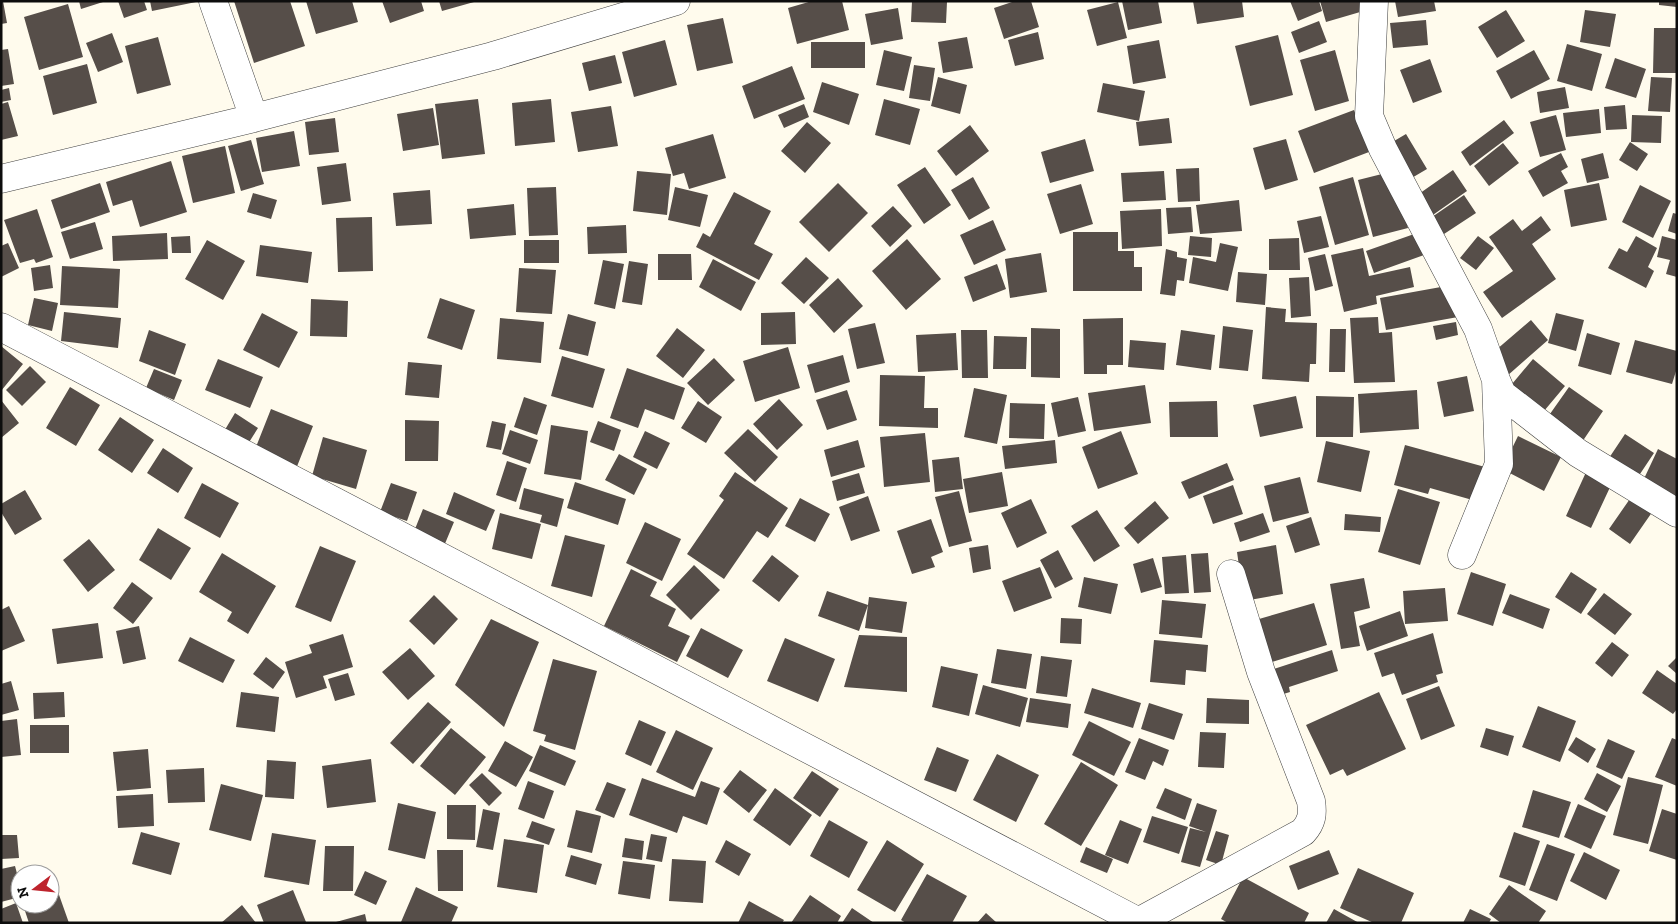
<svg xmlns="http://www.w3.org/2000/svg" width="1678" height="924" font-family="'Zilla Slab',serif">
<rect width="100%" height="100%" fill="#fffbed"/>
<path fill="#564e49" d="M1 1H3L7 23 1 24Z
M79 1H103V2L81 9Z
M118 1H144L147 10 124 18Z
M150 1H196V2L152 11Z
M234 1H290L305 46 254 63Z
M306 1H352L358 22 316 34Z
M382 1H421L424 11 390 23Z
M439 1H474V2L442 11Z
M812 1H842L849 30 797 44 788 8Z
M912 1 947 2 946 23 911 22Z
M1015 1H1031L1039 27 1004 39 994 8Z
M1122 1H1158L1162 23 1128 30Z
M1193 1H1242L1244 17 1197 24Z
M1290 1H1319L1322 11 1298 21Z
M1320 1H1365L1367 10 1326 22Z
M1395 1H1434L1436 11 1398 17Z
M1659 1H1677V7L1659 5Z
M1118 2 1127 38 1097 46 1087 10Z
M68 4 83 57 39 70 24 17Z
M898 8 903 39 871 45 865 14Z
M1506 10 1525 41 1497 58 1478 27Z
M1585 10 1616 14 1610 47 1580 42Z
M723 18 733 63 697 71 687 25Z
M1426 20 1428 45 1393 48 1390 23Z
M1319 21 1327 42 1299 53 1291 32Z
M1654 28H1677V73H1653Z
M1038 32 1044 59 1015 66 1008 40Z
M112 33 123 62 98 72 86 43Z
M1278 35 1293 95 1250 106 1235 46Z
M158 37 171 85 137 94 125 46Z
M967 37 973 68 943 73 938 42Z
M665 40 677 85 634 97 622 52Z
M1159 40 1166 78 1133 84 1127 46Z
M811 42H865V68H811Z
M1567 44 1602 54 1592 91 1557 81Z
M8 49 14 84 1 86V50Z
M884 50 912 57 904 91 876 85Z
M1335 50 1349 101 1315 111 1300 60Z
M1534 50 1550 79 1511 99 1496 71Z
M615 55 622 83 589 91 582 63Z
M1615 58 1646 69 1636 98 1605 88Z
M1430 59 1442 92 1413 103 1400 70Z
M87 64 97 103 53 115 43 76Z
M914 65 935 68 930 101 909 98Z
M792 66 805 99 754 119 742 86Z
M938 77 967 85 960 114 931 106Z
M1651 77 1672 78 1670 112 1648 111Z
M822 82 859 94 849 125 813 112Z
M1103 83 1145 91 1139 121 1097 112Z
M1565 87 1569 108 1540 113 1537 92Z
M9 88 11 100 1 102V90Z
M478 99 485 154 442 159 435 104Z
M551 99 555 142 515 146 512 103Z
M884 99 920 109 910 145 875 135Z
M8 102 18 136 1 140V104Z
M804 104 809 117 784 128 778 115Z
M1625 105 1627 129 1606 130 1604 107Z
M611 106 618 146 578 152 571 112Z
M433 108 439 145 403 151 397 114Z
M1599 109 1601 133 1566 137 1563 113Z
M1354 110 1369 152 1314 173 1298 131Z
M1556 115 1566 150 1540 157 1530 122Z
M1632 115 1662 116 1661 143 1631 142Z
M335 118 339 152 309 155 305 122Z
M1169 118 1172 143 1139 146 1136 122Z
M1504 120 1514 133 1470 166 1461 152Z
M807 122 831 143 805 173 781 151Z
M970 125 989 151 956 176 937 151Z
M294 131 300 166 262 172 256 138Z
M713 134 726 178 689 189 684 173 673 176 665 148Z
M1406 134 1427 169 1410 179 1389 144Z
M1085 139 1094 171 1050 183 1041 152Z
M1286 139 1298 180 1265 190 1253 148Z
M251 140 264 184 241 191 228 146Z
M1630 142 1648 154 1637 171 1619 160Z
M1503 143 1519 163 1489 186 1474 166Z
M225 146 235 193 193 203 182 156Z
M1561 153 1568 167 1561 171 1568 183 1543 197 1528 171Z
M1603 153 1609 178 1587 183 1581 159Z
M171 161 187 212 140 227 132 200 113 206 106 182Z
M346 163 351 201 322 205 317 167Z
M925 167 951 205 924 224 897 185Z
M1199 168 1200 201 1178 202 1176 169Z
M1453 170 1467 191 1430 217 1416 196Z
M637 171 671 174 667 215 633 211Z
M1164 171 1166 200 1123 202 1121 173Z
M1394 171 1408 228 1373 237 1358 180Z
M973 177 990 208 969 220 951 190Z
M1353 177 1369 235 1335 245 1319 187Z
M100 183 110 212 61 229 51 200Z
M838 183 868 213 829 252 799 222Z
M1599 183 1607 220 1571 227 1564 190Z
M1081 184 1093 224 1060 234 1047 194Z
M1640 185 1671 201 1653 238 1622 222Z
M556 187 558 235 529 236 527 188Z
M675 187 708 195 700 227 668 220Z
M430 190 432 224 396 226 393 193Z
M734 192 771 211 754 244 773 254 759 280 696 247 703 233 710 237Z
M253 193 277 200 271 219 247 212Z
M1464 195 1476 213 1444 234 1432 217Z
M1239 200 1242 231 1200 234 1196 205Z
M514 204 516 235 470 239 467 209Z
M893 206 912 226 890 247 871 226Z
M1191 207 1193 232 1168 234 1166 208Z
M37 209 53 257 36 263 34 259 20 263 4 220Z
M1161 209 1162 246 1122 249 1120 211Z
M1673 213 1677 214V234L1668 231Z
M1321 216 1329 247 1304 253 1297 221Z
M1541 216 1551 230 1532 244 1556 279 1502 318 1483 292 1513 271 1489 237 1513 219 1522 231Z
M372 217 373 271 338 272 336 218Z
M993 220 1006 250 974 265 960 235Z
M95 222 103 249 70 259 61 232Z
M626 225 627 253 588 254 587 227Z
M1073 232H1118V251H1134V267H1142V291H1073Z
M167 233 168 259 113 261 112 236Z
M1417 233 1424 255 1374 273 1366 251Z
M190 236 191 253H172L171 237Z
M1190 236 1212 238 1211 257 1188 255Z
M1478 236 1494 248 1476 270 1460 258Z
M1636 236 1657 248 1648 267 1654 271 1646 288 1608 268 1619 248 1627 252Z
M1662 236 1677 240V277L1666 274 1670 260 1657 257Z
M1299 238 1300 270H1269V239Z
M907 239 941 279 906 310 872 271Z
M207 240 245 261 223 300 185 279Z
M524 240H559V263H524Z
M8 243 19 268 1 277V246Z
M1220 243 1238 247 1228 291 1189 283 1193 257 1216 262Z
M260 245 312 252 308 283 256 276Z
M1363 248 1369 276 1410 267 1414 287 1376 296 1377 304 1344 312 1331 255Z
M1166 249 1177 252V257L1187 259 1184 281 1177 280 1175 296 1160 294Z
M1041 253 1047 292 1010 298 1005 259Z
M658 254H691L692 280H658Z
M1325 254 1333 286 1315 291 1308 258Z
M806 257 829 278 804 304 781 283Z
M713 259 756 282 741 311 699 287Z
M603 260 624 264 615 309 594 304Z
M629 261 648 264 642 305 622 302Z
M997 264 1006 289 973 302 964 277Z
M50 265 53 288 34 291 31 268Z
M62 266 120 269 118 308 60 305Z
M519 268 556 270 552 314 516 312Z
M1238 272 1267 274 1265 305 1236 302Z
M1309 277 1311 316 1291 318 1289 278Z
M838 278 863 306 834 333 809 305Z
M1452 285 1458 317 1386 330 1380 298Z
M34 298 58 303 52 331 28 325Z
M440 298 475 310 462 350 427 338Z
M311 299 348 301 347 337 310 336Z
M1266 307 1286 309 1285 322 1317 323 1316 364H1310L1309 382 1262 379Z
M64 312 121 318 118 348 61 341Z
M795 312 796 344 761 345V313Z
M262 313 298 332 279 368 243 350Z
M1556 313 1584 320 1576 351 1548 343Z
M568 314 596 322 588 356 559 349Z
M1378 317 1379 333 1392 332 1395 382 1354 383 1350 318Z
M500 318 544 322 541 363 497 359Z
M1123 318V365H1107V374H1084L1083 319Z
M1531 320 1548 340 1507 376 1489 356Z
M1456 322 1458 335 1436 340 1433 326Z
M875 323 885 363 857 369 848 329Z
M1223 326 1253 330 1248 371 1219 368Z
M677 328 705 350 683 378 656 356Z
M1031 328 1060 329V378L1031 377Z
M1330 329H1346L1345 372H1329Z
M149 330 186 344 175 375 139 361Z
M961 330H987L988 378H962Z
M1181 330 1215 335 1211 370 1176 365Z
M956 333 958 370 918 372 916 335Z
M1587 333 1620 343 1611 375 1578 366Z
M994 336 1027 337 1026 369H993Z
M1130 340 1166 343 1164 370 1128 367Z
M1635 340 1677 351V368L1672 384 1626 372Z
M1 346 23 364 1 391Z
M788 347 800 388 755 402 743 361Z
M843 355 850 382 815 393 807 365Z
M562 356 605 369 593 408 551 396Z
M714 358 735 380 708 405 687 383Z
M218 359 263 377 250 408 205 390Z
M1533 359 1565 386 1539 417 1507 390Z
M408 362 442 365 439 398 405 395Z
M30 366 46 382 22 406 6 390Z
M627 368 685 388 674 420 645 409 638 428 610 418Z
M154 369 182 380 174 400 146 388Z
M880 375 925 376 924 408H938V428L879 426Z
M1467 376 1474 411 1444 417 1437 382Z
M1145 385 1151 423 1094 431 1088 393Z
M70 387 100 405 76 446 46 428Z
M1569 387 1603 411 1580 445 1545 421Z
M974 388 1007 395 997 444 964 437Z
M847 390 857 420 827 430 816 400Z
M1417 390 1419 429 1360 433 1358 394Z
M1296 396 1303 428 1260 437 1253 405Z
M1316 396 1354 397 1353 437H1316Z
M524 397 547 405 537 435 514 427Z
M1078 397 1086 431 1058 437 1051 403Z
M779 399 803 425 777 450 753 424Z
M1 400 19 423 1 438Z
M698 401 722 417 706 443 681 428Z
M1217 401 1218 437H1170L1169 402Z
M1010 403 1045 404 1044 439 1009 438Z
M271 409 313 426 294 474 252 457Z
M235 413 258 428 246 447 223 433Z
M120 417 154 440 132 473 98 450Z
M405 420 439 421 438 461H405Z
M492 421 506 424 501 450 486 447Z
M598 421 621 430 614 451 590 442Z
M551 425 588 431 581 480 544 474Z
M748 429 778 457 755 482 724 453Z
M510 430 538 440 530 464 502 454Z
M645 431 670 443 657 469 633 457Z
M1121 431 1138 474 1098 489 1082 447Z
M925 433 930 482 884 487 880 437Z
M1625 434 1654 453 1636 480 1607 461Z
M1518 436 1561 457 1544 491 1502 469Z
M323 437 367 450 356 489 312 476Z
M858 440 865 467 831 477 824 450Z
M1055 440 1057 463 1005 469 1002 446Z
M1326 441 1370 451 1361 492 1317 482Z
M1405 445 1485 467 1476 501 1430 488 1428 494 1394 485Z
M163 448 193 468 178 493 147 473Z
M1658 449 1677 459V499L1642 483Z
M619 454 647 469 634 495 605 480Z
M959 457 963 489 935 492 932 460Z
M507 461 527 468 516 502 496 495Z
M1227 463 1234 480 1189 499 1181 482Z
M1587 470 1612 483 1591 528 1566 516Z
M735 472 788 508 768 538 757 531 724 579 687 554 724 500 719 496Z
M1002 472 1008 506 969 513 963 479Z
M859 473 865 493 837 501 832 481Z
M1300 477 1309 513 1273 522 1264 486Z
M575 482 626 499 618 525 567 508Z
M202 483 239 503 220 538 184 518Z
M391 483 417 492 407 521 380 512Z
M1233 485 1243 514 1213 524 1203 496Z
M524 488 564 499 557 527 540 522 542 515 519 509Z
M1398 489 1440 502 1420 565 1378 552Z
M25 490 42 519 15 535 1 512V504Z
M959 491 972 541 949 547 935 497Z
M454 492 495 510 486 531 446 514Z
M1634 493 1655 508 1630 544 1609 529Z
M868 496 880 531 851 541 839 507Z
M800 498 830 514 815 542 785 526Z
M1031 499 1047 533 1017 548 1001 513Z
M1155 501 1169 518 1138 544 1124 528Z
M423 509 454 522 444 546 413 534Z
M1097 510 1120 546 1094 562 1071 526Z
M500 513 541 524 532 559 492 549Z
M1263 513 1270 532 1240 542 1234 523Z
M1345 514 1381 517 1380 532 1344 530Z
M1311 517 1320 545 1295 553 1286 526Z
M931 519 943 552 931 557 935 567 912 574 897 531Z
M645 522 681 539 662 581 626 563Z
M158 528 191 548 171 580 139 560Z
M565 535 605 545 592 597 551 586Z
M89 539 115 570 88 592 63 560Z
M988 545 991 569 973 573 969 548Z
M1276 545 1283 594 1244 601 1237 552Z
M320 546 356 561 331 622 295 607Z
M1058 550 1073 579 1055 588 1040 560Z
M222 553 276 586 248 634 227 621 232 612 199 592Z
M1208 553 1211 592 1194 593 1191 554Z
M772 555 799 576 779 602 752 581Z
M1186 555 1189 593 1165 594 1162 557Z
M1153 558 1162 587 1141 593 1133 564Z
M694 565 720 590 691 620 666 595Z
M1040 567 1052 598 1014 612 1002 581Z
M631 569 657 582 650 596 676 609 668 626 690 636 677 662 604 626Z
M1471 572 1506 584 1493 626 1457 614Z
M1571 572 1597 589 1581 614 1555 597Z
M1084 577 1118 584 1111 614 1078 607Z
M1364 578 1370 608 1354 612 1360 646 1341 649 1330 584Z
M132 582 153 598 133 624 113 608Z
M1445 588 1448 621 1405 624 1403 591Z
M827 591 868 605 859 631 818 616Z
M1604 593 1632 614 1615 635 1587 614Z
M1510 594 1550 609 1543 629 1502 613Z
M434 595 458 619 434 645 409 621Z
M869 597 907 602 902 633 865 628Z
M1162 600 1206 604 1202 638 1159 634Z
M1314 603 1327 645 1272 662 1259 619Z
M9 606 25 641 1 651V610Z
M1400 611 1408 636 1367 651 1359 626Z
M1061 618 1082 619 1081 644 1060 643Z
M491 619 539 642 504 727 455 685Z
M98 623 103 658 57 664 52 629Z
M139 626 146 659 123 664 116 631Z
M701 628 743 650 728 678 686 656Z
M1433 633 1443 673 1436 675 1438 682 1402 695 1394 673 1382 677 1374 653Z
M343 634 353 667 323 676 327 688 296 698 285 662 312 653 309 645Z
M859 635 907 637V692L844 687Z
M190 637 235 660 223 683 178 661Z
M785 638 835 659 818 702 767 681Z
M1154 640 1208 645 1206 672 1186 670 1185 685 1150 682Z
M1612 642 1629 655 1612 677 1595 663Z
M410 648 435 676 408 700 382 672Z
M997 649 1032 654 1026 689 991 683Z
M1332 650 1338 671 1289 687 1290 692 1277 696 1268 671Z
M1041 656 1072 660 1067 697 1036 693Z
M266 657 285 672 273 689 253 674Z
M1677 657V674L1668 666Z
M553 659 597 671 575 750 544 741 546 735 533 731Z
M941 666 978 674 969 716 932 707Z
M1657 670 1677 684V709L1673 714 1642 693Z
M348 673 355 695 335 701 328 679Z
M11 681 19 710 1 715V684Z
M983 685 1028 698 1020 727 975 714Z
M1439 686 1455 726 1421 740 1406 699Z
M1092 688 1141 703 1133 728 1084 713Z
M64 692 65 717 34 719 33 693Z
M241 692 279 697 275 732 236 727Z
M1379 692 1406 749 1347 776 1343 769 1330 775 1306 725Z
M1030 698 1071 704 1068 728 1026 722Z
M1207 698 1249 700V724L1206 723Z
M428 702 451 722 413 764 390 743Z
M1149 703 1183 714 1174 740 1141 729Z
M1538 706 1576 721 1560 762 1522 747Z
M17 719 21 755 1 757V721Z
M639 720 666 732 651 766 625 754Z
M1089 721 1131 742 1114 776 1072 755Z
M30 725H69V753H30Z
M451 728 486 757 455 795 420 766Z
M1486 728 1514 736 1508 756 1480 747Z
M676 730 713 748 693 790 656 772Z
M1200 732 1226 733 1224 768 1198 767Z
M1576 737 1596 749 1588 763 1568 750Z
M1139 738 1169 750 1163 766 1153 761 1145 780 1125 772Z
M1672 738 1677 740V786L1655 777Z
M1608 739 1635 751 1622 779 1596 767Z
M505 741 533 757 516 787 488 771Z
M540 745 576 761 565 786 529 771Z
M937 747 969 760 956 792 924 780Z
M148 749 151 788 117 791 113 752Z
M997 754 1039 775 1016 822 973 800Z
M371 759 376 802 327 808 322 766Z
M267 760 296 762 294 799 265 797Z
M1081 762 1118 785 1081 846 1044 824Z
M204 768 205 802 168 803 166 770Z
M740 770 767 790 749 813 723 792Z
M812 771 839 789 820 817 793 798Z
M482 773 502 793 489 806 469 785Z
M1597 773 1621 786 1607 812 1584 799Z
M1628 777 1663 785 1648 844 1613 835Z
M642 778 695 797 701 781 720 788 707 825 683 816 677 833 629 815Z
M528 781 554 791 544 819 518 809Z
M607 782 626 789 614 818 595 810Z
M221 784 263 795 251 841 209 830Z
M775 788 812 815 790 846 753 820Z
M1165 788 1192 799 1185 820 1156 808Z
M1533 790 1571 802 1559 838 1522 827Z
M153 794 154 826 118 828 116 796Z
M398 803 436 812 425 859 388 850Z
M1197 803 1217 810 1200 867 1181 862 1190 828 1206 832 1189 826Z
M1578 804 1606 816 1591 849 1564 837Z
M447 805H476L475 840 447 839Z
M483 809 500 813 493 850 476 847Z
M1662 809 1677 814V860L1649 851Z
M576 810 601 816 592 853 567 847Z
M1152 816 1188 827 1179 854 1143 842Z
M829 820 868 842 849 878 810 856Z
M1120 820 1142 829 1128 864 1105 855Z
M532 821 555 829 549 845 526 837Z
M1216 831 1229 835 1221 865 1206 860Z
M141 832 180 843 171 875 132 864Z
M1514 832 1540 841 1525 886 1499 877Z
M272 833 316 840 309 885 264 877Z
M651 834 667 837 662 862 646 859Z
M1 835H17L19 858 1 859Z
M625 838 644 841 642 860 622 857Z
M504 839 544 845 537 893 497 887Z
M726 840 751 854 739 876 715 862Z
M887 840 924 864 895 912 857 890Z
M1547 844 1575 854 1557 901 1529 890Z
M325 846H354L353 891H323Z
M1086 847 1113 859 1107 873 1080 862Z
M437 850H463V891H438Z
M1329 850 1339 874 1298 890 1289 866Z
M1584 852 1620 870 1606 900 1570 881Z
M571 855 602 864 596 885 565 876Z
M672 859 706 861 703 903 669 901Z
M623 861 655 865 650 899 618 894Z
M15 866 20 885V897L1 902V869Z
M1358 868 1414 893 1401 923H1374L1340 908Z
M365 871 387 881 376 905 354 895Z
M927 874 967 896 952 923H906L901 920Z
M1243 877 1309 913 1304 923H1228L1221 919Z
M1509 885 1546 911 1538 923H1501L1489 914Z
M416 887 458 907 451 923 401 922Z
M293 890 306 922 264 923 257 905Z
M58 892 69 923H29L23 905 50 904V895Z
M810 895 841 916 837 923H791Z
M749 901 784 920 782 923H738Z
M16 903 23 923H1V909Z
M242 905 256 923H221Z
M852 908 874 923H842Z
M1334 909 1359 923H1326Z
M1470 909 1491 919 1489 923H1463Z
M986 913 997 923H977Z
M365 914 367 923H336V922Z"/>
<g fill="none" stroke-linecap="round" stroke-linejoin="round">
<g stroke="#404040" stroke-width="29">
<path id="street" d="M213 1 254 118
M1374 1 1369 116 1383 149 1478 329 1496 380 1499 464 1462 555
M1 179 254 118 493 56 676 1
M1 327 1141 923
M1496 380 1502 394 1578 453 1677 513
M1138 922 1303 832C1312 822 1313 814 1311 801L1261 672 1231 574"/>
</g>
<use href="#street" stroke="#fff" stroke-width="28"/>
</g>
<rect width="1678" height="924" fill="none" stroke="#0d0d0d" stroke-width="5"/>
<g transform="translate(35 889) rotate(254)"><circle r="24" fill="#ffffff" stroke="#9e9e9e"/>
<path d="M0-4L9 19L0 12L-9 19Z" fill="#be242d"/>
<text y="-8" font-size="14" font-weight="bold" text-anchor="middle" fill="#0d0d0d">N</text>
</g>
</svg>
